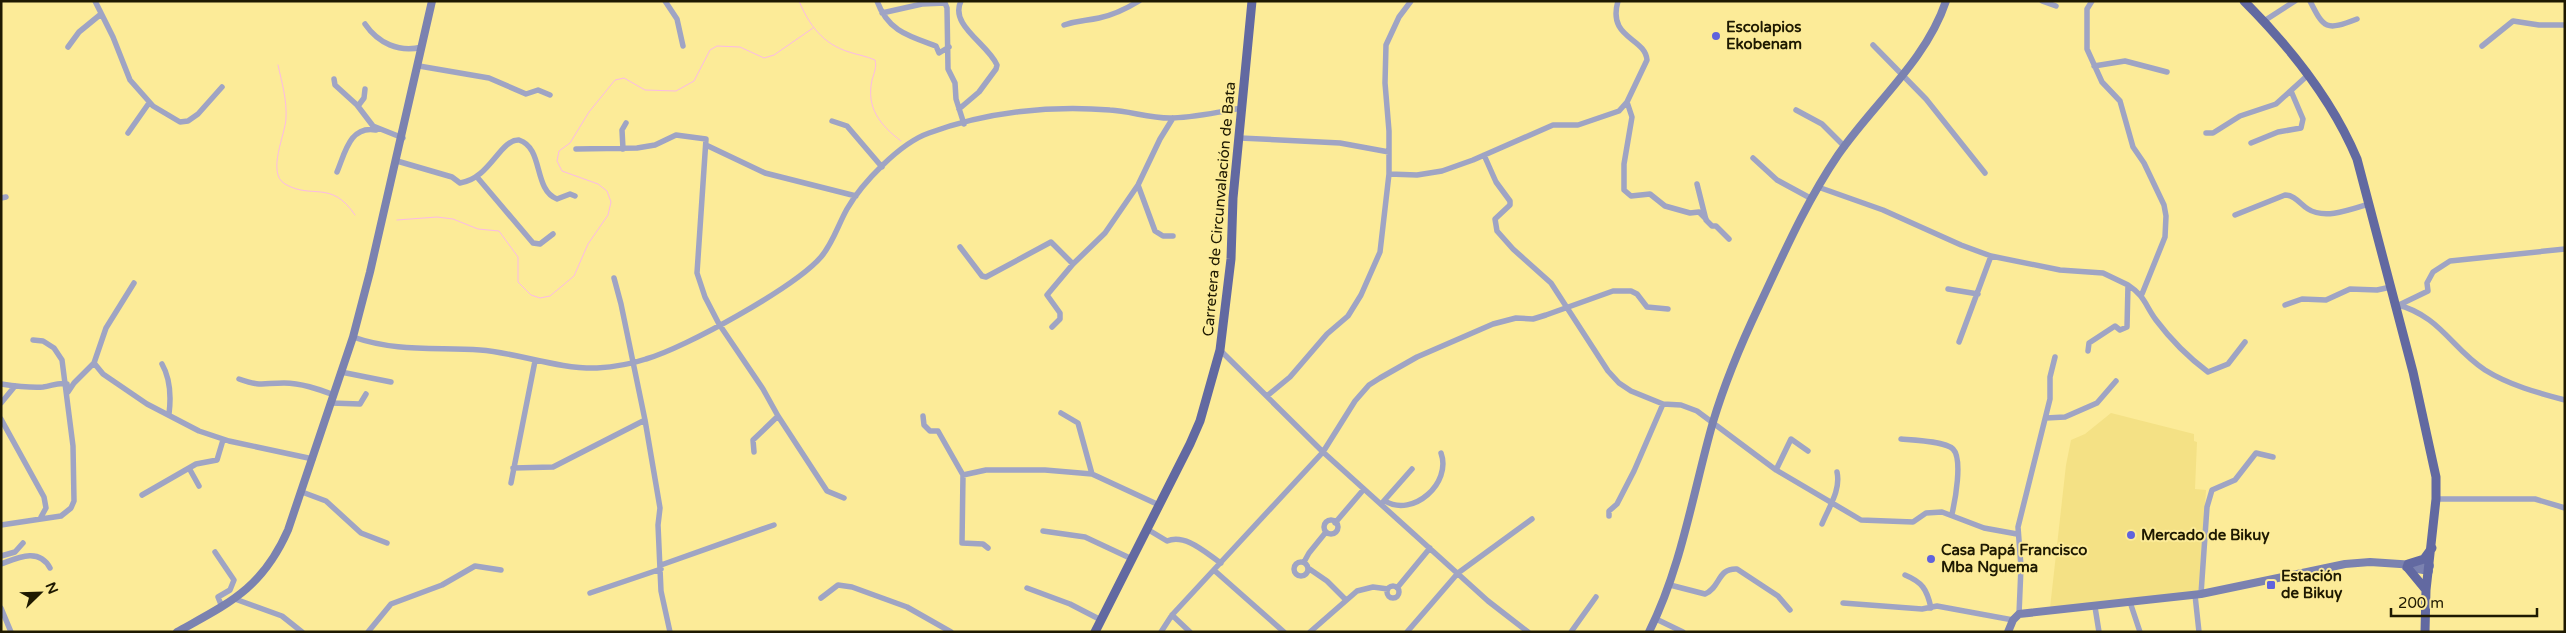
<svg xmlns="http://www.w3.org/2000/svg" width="2566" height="633" font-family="'Varela Round',sans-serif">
<rect width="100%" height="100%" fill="#fceb98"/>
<path fill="#f4e185" d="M2111 413 2194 434V441L2197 442 2195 489 2206 490 2200 593 2050 608 2066 465 2071 440 2085 434Z"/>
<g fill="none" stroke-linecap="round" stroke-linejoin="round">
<path stroke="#fbbae7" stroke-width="1" d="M799 1C809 25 823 44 849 52 858 55 866 56 875 60 877 67 874 73 872 80 866 108 880 125 901 141
M278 65C282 83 287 100 286 118 286 133 266 173 285 184 312 200 331 179 355 215
M397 220 437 217 453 219 478 229 499 231 518 257V282L531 295 540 298 550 296 574 276 588 244 608 215 611 202 607 191 598 184 562 171 557 161 559 151 570 143 589 112 615 80 624 78 645 90 676 91 694 81 710 50 717 46 740 47 764 58 774 55 813 28"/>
<path stroke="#9fa4c4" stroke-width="5.5" d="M95 1 113 37 130 80 153 106 180 122 188 121 198 114 222 87
M665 1 677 19 683 46
M877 1C888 31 908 36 936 46L939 53 949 47
M2042 1 2056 6
M2092 1 2087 9V49L2102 82 2120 101 2133 147 2144 163 2164 205 2166 216 2165 237 2142 294
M2310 1C2324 29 2326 31 2357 19
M882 13 922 4 945 3 947 8 948 69 955 83 956 99 964 124
M2264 21 2295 1
M365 24C378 43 399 53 422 47
M1064 25C1079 20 1085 21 1099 18 1114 15 1126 9 1139 1
M1873 45 1926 99 1985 173
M2482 46 2513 21 2539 25H2565
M68 47 79 32 101 14
M419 66 489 78 526 94 538 90 550 95
M2094 66 2125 61 2167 72
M334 79 335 85 357 105 373 126 403 138
M1627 102 1632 117 1624 164V190L1631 196 1650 194 1665 206 1690 213 1699 212 1706 219
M358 106 364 98 365 89
M959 109 979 92 996 69 997 65C988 44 949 25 961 1
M1796 110 1822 124 1845 147
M832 121 847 126 882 167
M128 133 149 103
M2206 133H2213L2240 116 2276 104 2308 75
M1240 138 1340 143 1389 152
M2251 143 2278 132 2301 128 2303 119 2291 91
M706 145 765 173 856 196
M576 149 637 148 655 145 676 135 706 139 697 273 705 297 719 324 763 389 778 416 827 491 844 498
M623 149 622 130 626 123
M1484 155 1496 182 1510 201V205L1495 219 1497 231 1513 249 1551 283 1608 371 1619 383 1631 391 1663 404 1681 405 1697 411 1776 470 1861 520 1913 522 1926 513 1942 512 1984 528 2017 534
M1753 158 1777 180 1812 199
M397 161 452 177 460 183C490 179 500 139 519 140 544 148 533 190 557 199L570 194 575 196
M337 172C345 153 350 125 376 130
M1389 174 1417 175 1442 171 1473 160 1553 125H1578L1619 111 1627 102 1647 60C1645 37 1607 39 1618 1
M477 177 533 243 540 244 553 234
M1697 184 1706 220 1712 226H1716L1729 239
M1138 185 1155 231 1163 236H1173
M1818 187 1883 210 1961 245 1991 256 2060 270 2103 273 2128 285 2127 327 2120 330 2115 326 2089 343 2088 351
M1 198 6 197
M2235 215 2285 195C2295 195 2300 204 2308 209 2325 220 2352 209 2369 204
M960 247 982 276 986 277 1051 242 1073 264
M614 278 621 304 645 420 660 508 658 525 661 591 670 632
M2128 285C2145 296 2145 305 2156 320 2171 340 2188 357 2208 372L2228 364 2245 342
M1948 289 1978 294
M2395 304C2441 316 2450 347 2485 370 2509 385 2538 393 2565 400
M2285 305 2302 299 2326 300 2350 289 2377 290 2391 287
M2399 305 2428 291 2427 283 2433 272 2450 261 2565 249
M1052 327 1060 319V313L1047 295 1073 264 1105 233 1138 185 1160 139 1173 118
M353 337C396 352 435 347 480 350 519 353 557 369 597 368 613 367 631 364 646 359 685 348 795 287 821 257 833 243 838 225 847 209 862 183 900 143 929 133 986 112 1050 105 1110 110 1131 111 1151 119 1173 118 1197 117 1219 112 1242 108
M1959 342 1991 256
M1220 350 1323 452 1488 601 1528 632
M94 363 103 374 147 404 199 431 229 441 313 459
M162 364C170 378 171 398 169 414
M341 372 391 382
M239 379C261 387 263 383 284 383 301 383 318 389 334 395
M1 384C15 386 29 388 43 387 52 386 58 382 67 384
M68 392 74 383 94 363 106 328 134 283
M1267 396 1290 377 1327 334 1348 316 1361 295 1380 252 1389 174V131L1385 83 1386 45 1399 17 1411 1
M1 403 15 386
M331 403 360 404 366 394
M1061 413 1078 423 1092 474
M923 416 924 425 930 431H938L963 475 962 543 983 544 988 548
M2046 418 2065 417 2097 403 2116 381
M1 419 44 497 46 508 41 517
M1901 439C1913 440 1945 441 1953 449 1963 459 1955 501 1952 514
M754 452 753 440 778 416
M189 468 199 486
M513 468 553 467 645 420
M1776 470 1791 439 1808 451
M963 475 986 470H1045L1092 474 1159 505
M511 483 535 361
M302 492 326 501 361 533 387 543
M142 495 196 464 217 460 223 440
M2436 499H2535L2565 508
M1385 501C1413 518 1452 483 1441 453
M1382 503 1412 469
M1609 516V511L1617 504 1634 471 1663 404
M1324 527a7 7 0 1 1 14 0a7 7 0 1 1-14 0Z
M1335 523 1364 489
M1822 524C1829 507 1841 490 1837 472
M1 525 61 516 71 508 74 501 73 446 62 360 54 348 43 341 33 340
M1147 529 1167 541C1185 533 1206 553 1221 563
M1043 531 1085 537 1132 559
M215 552 234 580 230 590 218 597 222 607
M1 556 15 552 23 543
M1304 562 1309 553 1326 532
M1294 569a7 7 0 1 1 14 0a7 7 0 1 1-14 0Z
M1 564C17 558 39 547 50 568
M661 565 774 525
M1308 568 1327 581 1346 600
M1215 571 1284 632
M1905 575C1922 582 1927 589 1931 608
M1670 585 1705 594C1721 587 1717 568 1737 569L1778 596 1790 610
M1387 592a6 6 0 1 1 12 0a6 6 0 1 1-12 0Z
M1027 588 1070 604 1101 620
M1397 588 1430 548
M590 593 661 569
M2201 594 2207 507 2212 490 2235 480 2256 453 2273 457
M2195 595 2199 632
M821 598 838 585 852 587 907 607 951 632
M235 599 282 616 302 632
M2130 602 2140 632
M1843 603 1922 609 1937 606 2013 620
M2095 607 2099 632
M1 608 11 632
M2019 614 2021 567 2018 527 2050 399V377L2055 357
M1172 615 1190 632
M1656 619 1683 632
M368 632 391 604 442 585 475 566 501 570
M1161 632 1172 615 1323 452 1355 401 1369 385 1380 378 1417 357 1493 324 1516 318 1533 319 1546 315 1613 291H1631L1637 294 1647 307 1668 309
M1310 632 1357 591 1373 587 1388 589
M1407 632 1458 573 1532 519
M1571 632 1596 597"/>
<path stroke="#7b82b0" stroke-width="8" d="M2406 567 2429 571
M177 632C229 603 262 589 288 530L353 337 370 272 432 1
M1649 632C1682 566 1693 492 1713 422 1725 382 1741 344 1759 306 1783 255 1806 202 1838 155 1873 104 1926 61 1946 1
M2008 632 2013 620 2019 614 2201 594 2345 564 2370 562 2430 566"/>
<path stroke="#6269a1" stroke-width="9" d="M2244 1C2290 47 2332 99 2357 159L2413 372 2436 477V499L2426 590 2425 632
M2408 564 2424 559 2432 548
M2407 567 2426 590
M1095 632 1190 444 1200 421 1220 350 1231 259 1233 198 1252 1"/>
</g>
<g fill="#6063dc" stroke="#fceb98" stroke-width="2">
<circle cx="1716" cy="36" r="5"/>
<circle cx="2131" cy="535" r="5"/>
<circle cx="1931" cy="559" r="5"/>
<rect x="2266" y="580" width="10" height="10" rx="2.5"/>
</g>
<g text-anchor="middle" stroke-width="4" stroke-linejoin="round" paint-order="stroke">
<g font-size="15" font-weight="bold" fill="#1e1901" stroke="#fceb98" text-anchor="start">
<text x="1726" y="32">Escolapios<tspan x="1726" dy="17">Ekobenam</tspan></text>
<text x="2141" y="540">Mercado de Bikuy</text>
<text x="1941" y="555">Casa Papá Francisco<tspan x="1941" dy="17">Mba Nguema</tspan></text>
<text x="2281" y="581">Estación<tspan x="2281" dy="17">de Bikuy</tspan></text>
</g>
<g font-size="15" fill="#1e1901" stroke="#fceb98">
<text transform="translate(1219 209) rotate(-85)" y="5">Carretera de Circunvalación de Bata</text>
</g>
</g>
<rect width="2566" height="633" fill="none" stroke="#1e1901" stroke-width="5"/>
<g transform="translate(40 593) rotate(67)" stroke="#fceb98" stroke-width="4" paint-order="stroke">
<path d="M0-4L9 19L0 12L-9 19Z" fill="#1e1901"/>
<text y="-8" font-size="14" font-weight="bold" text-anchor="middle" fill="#1e1901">N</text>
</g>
<path d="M2391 608v8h146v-8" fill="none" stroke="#1e1901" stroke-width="2.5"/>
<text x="2398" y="608" font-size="15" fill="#1e1901" stroke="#fceb98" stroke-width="4" paint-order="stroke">200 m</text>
</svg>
